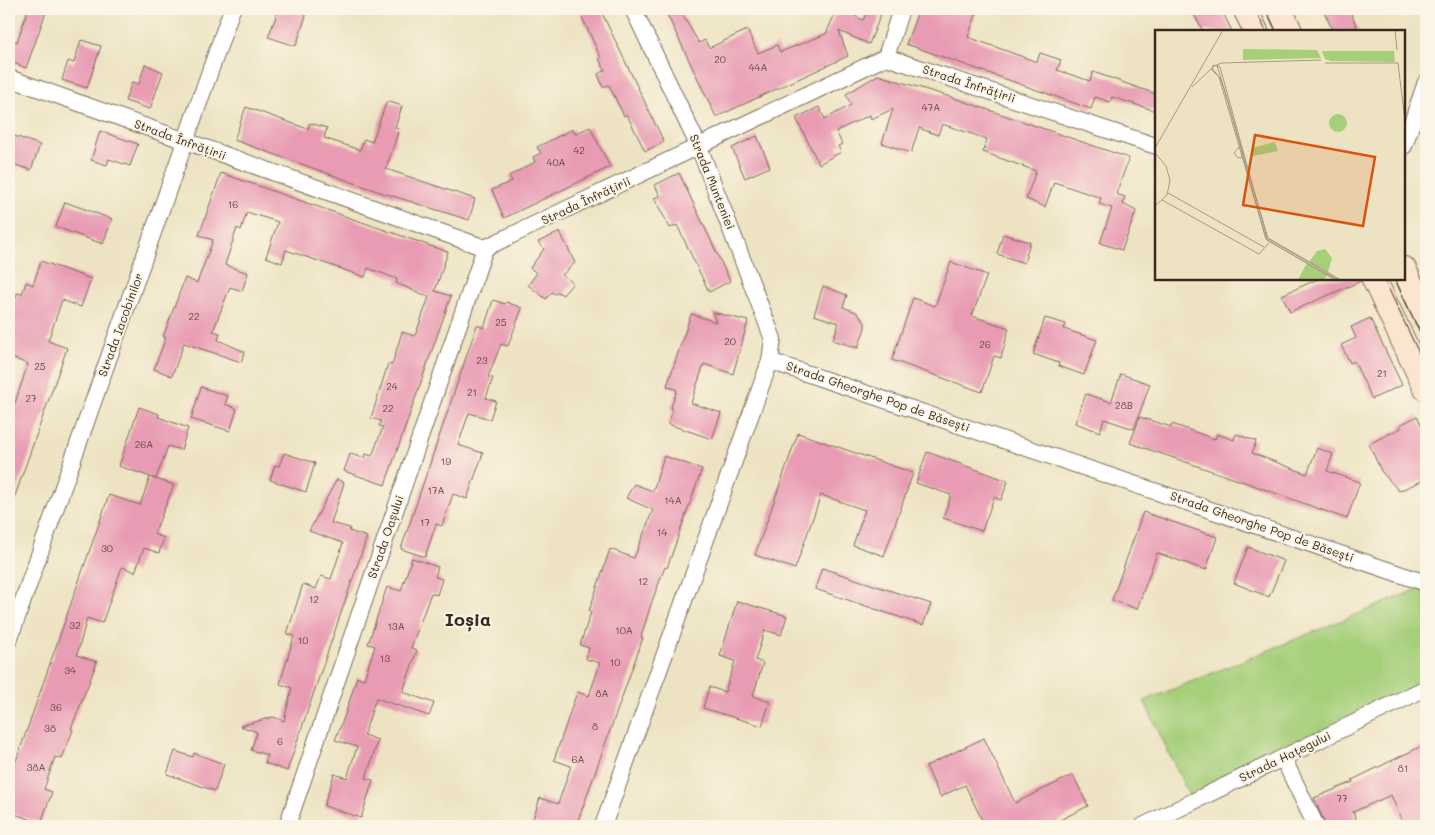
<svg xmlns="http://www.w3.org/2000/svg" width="1435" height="835" font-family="Mali,sans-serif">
<rect width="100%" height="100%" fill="#fcf5e5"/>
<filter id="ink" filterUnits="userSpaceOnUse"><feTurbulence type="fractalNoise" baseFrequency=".02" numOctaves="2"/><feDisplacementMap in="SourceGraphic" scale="10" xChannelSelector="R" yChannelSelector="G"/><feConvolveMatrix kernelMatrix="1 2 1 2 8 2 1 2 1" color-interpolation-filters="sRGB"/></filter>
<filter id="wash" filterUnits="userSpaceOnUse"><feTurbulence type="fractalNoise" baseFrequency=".0096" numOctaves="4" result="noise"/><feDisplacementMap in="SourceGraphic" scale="20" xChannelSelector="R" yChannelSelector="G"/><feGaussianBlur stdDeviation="1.12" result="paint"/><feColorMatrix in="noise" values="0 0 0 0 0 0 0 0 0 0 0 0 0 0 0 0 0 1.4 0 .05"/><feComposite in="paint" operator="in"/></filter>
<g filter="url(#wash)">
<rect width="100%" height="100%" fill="#ede3c3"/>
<path fill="#a6cf7a" stroke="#707c4c" d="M1426 586V688L1192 802 1144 701Z"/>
<g id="blocks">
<path fill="#e89bb3" d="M28 9H47L26 68 9 61V39L17 42Z
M279 9H308L296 46 268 37Z
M594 9H600L664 142 645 151 627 115 624 116 609 85 603 87 598 74 605 70 599 59 601 58 581 15Z
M673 9H679L699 43 705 40 709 48 747 30 758 53 777 45 780 52 826 34 837 9H841L863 20 869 9H883L869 44 839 31 848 56 716 117 666 12Z
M919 9H978L968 37 1037 62 1040 53 1061 60 1057 70 1090 81 1093 72 1156 94V111L1112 97 1110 102 1095 97 1091 109 906 44Z
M1191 9H1221L1232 31H1203Z
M1323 9H1349L1359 31H1333Z
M81 40 101 46 87 88 62 80 68 61 74 63Z
M145 64 163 72 150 109 125 101 132 82 139 84Z
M878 75 957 99 1129 158 1116 194 1125 197 1123 204 1136 211 1122 250 1100 243 1112 208 1099 204 1101 198 1054 182 1045 207 1026 199 1036 171 983 152 987 139 942 124 938 135 919 128 911 153 882 143 893 109 871 119 870 115 836 131 842 144 838 146 841 152 819 164 796 118 819 107 825 119 851 105 846 94Z
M387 101 402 106 395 128 399 129 386 169 475 199 469 220 380 192 234 140 246 107 308 129 310 123 327 128 324 138 360 150 364 139 372 142Z
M590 127 610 167 504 218 492 190 512 181 509 176 535 162 533 157 541 153 537 147 573 129 575 134Z
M100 131 138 144 130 166 109 159 107 165 91 160Z
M9 134 40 145 31 170 9 163Z
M757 136 770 167 745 178 732 148Z
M221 173 448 252 435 291 451 296 385 485 344 471 350 454 364 458 366 454 372 456 383 427 379 426 381 421 371 418 388 364 392 365 402 332 415 336 429 297 396 283 397 279 368 268 365 277 286 250 282 263 266 257 278 222 247 212 241 230 237 228 225 265 248 273 242 291 230 287 213 331 220 333 218 340 245 352 241 362 184 343 172 376 154 369 166 337H163L185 278 197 283 213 240 199 235Z
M679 173 730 281 709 292 677 225 670 228 654 198 660 196 655 185Z
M65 202 112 219 103 244 56 227Z
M560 232 575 263 562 275 573 283 563 295 558 292 555 294 552 292 546 299 528 285 537 273 530 268 544 249 538 242Z
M1003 234 1030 242 1024 263 997 254Z
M41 261 91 279 81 307 62 300 48 341 67 348 11 507 9 506V406L15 403 28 364 9 357V301L14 303 17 293 22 294 26 282 33 285Z
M951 262 987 275 972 316 1009 328 1001 358 994 356 982 392 892 360 913 298 935 306Z
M1318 279H1360L1361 281 1290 312 1282 295Z
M823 286 847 295 843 307 856 312 865 322V328L858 348 833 340 839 323 814 315Z
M493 300 505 304 506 302 522 308 508 346 501 344 488 377 493 378 486 398 496 401 490 419 469 413 458 445 483 453 467 499 453 494 442 526 436 524 425 557 401 549 477 325 484 328Z
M712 312 748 321 733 374 704 364 691 403 721 413 712 439 668 424 672 412 671 407 677 390 667 386 691 314 716 322Z
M1045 318 1066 324 1064 329 1097 340 1084 375 1058 366 1059 363 1033 354Z
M1370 318 1402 385 1372 399 1354 361 1350 363 1341 345 1356 338 1351 327Z
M1121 374 1150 384 1134 429 1104 419 1100 432 1075 423 1086 394 1111 402Z
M201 387 228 396 225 404 237 409 230 431 191 419Z
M139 407 159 414 158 417 188 428 181 450 168 446 156 479 119 466Z
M1417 416 1426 434V479L1399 491 1381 471 1369 444 1401 428 1400 425Z
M1140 417 1171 427 1172 424 1215 439 1217 434 1234 440 1236 434 1256 441 1252 453 1307 474 1317 448 1333 454 1327 471 1360 482 1347 519 1250 484 1130 443Z
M798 433 913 473 884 556 853 545 865 510 821 495 795 569 755 555Z
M927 452 1008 481 1001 500 994 497 982 531 943 518 951 495 916 483Z
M284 453 315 463 306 492 270 480 275 465 279 466Z
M664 456 702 469 667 568 665 567 652 601 641 637 643 638 576 826H544L532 822 540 798 558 804 571 766 554 760 577 692 589 696 600 663 586 659 589 648 580 645 591 612 589 611 610 549 634 558 653 510 626 498 634 484 653 491Z
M150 477 174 485 154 534 164 538 159 553 144 548 135 572 122 567 102 623 87 618 77 655 97 662 71 729 73 730 62 759 55 757 44 789 52 792 41 823 9 812V781L109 495 140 505Z
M337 479 344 483 331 523 350 528 349 531 367 537 287 771 265 763 267 755 251 750 257 732 240 726 273 717 284 721 292 688 280 684 294 636 287 634 303 584 316 589 321 576 331 579 343 543 309 531Z
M1143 512 1217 537 1206 570 1157 553 1137 609 1112 600Z
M1248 547 1284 561 1269 597 1234 583Z
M412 558 438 567 435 577 442 579 437 595 431 593 411 648 417 650 403 692 434 703 429 716 376 698 364 735 378 740 366 778 373 780 361 818 324 806 334 774 347 778 357 747 335 740 345 715 357 677 364 679 375 646 368 644 387 587 401 591Z
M822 568 931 604 923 625 815 589Z
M737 601 787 616 781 635 765 630 755 660 763 663 753 696 770 702 762 726 703 708 709 687 725 692 735 661 720 656Z
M984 738 1015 803 1073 775 1088 806 1058 821 1060 826H985L965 785 940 797 926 766Z
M1426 744V817L1404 826 1391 795 1353 812 1359 826H1326L1314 798 1353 782 1352 780Z
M175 751 193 757 194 753 224 764 215 791 167 774Z"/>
</g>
</g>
<g filter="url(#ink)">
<use href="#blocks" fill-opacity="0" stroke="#796b58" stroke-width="1"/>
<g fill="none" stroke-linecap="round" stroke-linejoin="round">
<g stroke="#796b58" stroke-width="18">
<path id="street" d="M633 9 699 147 773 339 770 361
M886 57 901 9
M9 78 485 248 886 57 1156 146
M1404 146 1426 82
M9 640 232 9
M1283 758 1316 826
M287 826 485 248
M603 826 770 361 1426 583
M1143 826 1426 688"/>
</g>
<g stroke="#796b58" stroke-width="26">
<path id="secondary" d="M1245 9 1256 31
M1280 9 1290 31
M1404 269 1426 317
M1374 279 1426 389"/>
</g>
<use href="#street" stroke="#fff" stroke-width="16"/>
<use href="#secondary" stroke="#fce5d0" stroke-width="24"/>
<path stroke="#3b2a1e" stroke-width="1" d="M1255 9 1266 31
M1265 9 1276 31
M1384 279 1426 368
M1395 279 1426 345"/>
</g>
</g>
<g text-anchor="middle" stroke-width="4" stroke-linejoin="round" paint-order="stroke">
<g font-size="10" fill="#664643">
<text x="720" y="63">20</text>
<text x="758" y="71">44A</text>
<text x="931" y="111">47A</text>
<text x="579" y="154">42</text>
<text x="556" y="166">40A</text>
<text x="233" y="208">16</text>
<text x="194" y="320">22</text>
<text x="501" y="326">25</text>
<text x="730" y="345">20</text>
<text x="985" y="348">26</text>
<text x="482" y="364">23</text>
<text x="40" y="370">25</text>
<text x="1382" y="377">21</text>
<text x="392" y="390">24</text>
<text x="472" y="396">21</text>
<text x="31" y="402">27</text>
<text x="1124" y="409">28B</text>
<text x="388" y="412">22</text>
<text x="144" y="448">26A</text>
<text x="446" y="465">19</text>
<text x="436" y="494">17A</text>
<text x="673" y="504">14A</text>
<text x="425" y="526">17</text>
<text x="662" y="536">14</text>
<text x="107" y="552">30</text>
<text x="643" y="585">12</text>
<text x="314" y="603">12</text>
<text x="75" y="629">32</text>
<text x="396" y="630">13A</text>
<text x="624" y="634">10A</text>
<text x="303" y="644">10</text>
<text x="385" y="662">13</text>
<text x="615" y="666">10</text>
<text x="70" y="674">34</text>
<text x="602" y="697">8A</text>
<text x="56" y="711">36</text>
<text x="595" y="730">8</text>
<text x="50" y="732">38</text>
<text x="280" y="745">6</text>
<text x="578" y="763">6A</text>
<text x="36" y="771">38A</text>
<text x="1403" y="772">81</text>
<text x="1342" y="802">77</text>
</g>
<g font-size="12" fill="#3b2a1e" stroke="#fcf5e5">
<text transform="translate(969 84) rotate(18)" y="4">Strada Înfrățirii</text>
<text transform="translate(180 140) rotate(20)" y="4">Strada Înfrățirii</text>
<text transform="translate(712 182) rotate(68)" y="4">Strada Munteniei</text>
<text transform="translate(586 201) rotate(-25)" y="4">Strada Înfrățirii</text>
<text transform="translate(121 325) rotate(-70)" y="4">Strada Iacobinilor</text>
<text transform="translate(878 397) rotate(19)" y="4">Strada Gheorghe Pop de Băsești</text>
<text transform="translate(1262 527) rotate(19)" y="4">Strada Gheorghe Pop de Băsești</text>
<text transform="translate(386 537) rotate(-71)" y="4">Strada Oașului</text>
<text transform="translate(1285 757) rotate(-26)" y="4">Strada Hațegului</text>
</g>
<g font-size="18" font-weight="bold" fill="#3b2a1e" stroke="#fcf5e5">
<text x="468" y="626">Ioșia</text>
</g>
</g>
<g transform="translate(1155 30)">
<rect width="250" height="250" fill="#ede3c3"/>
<path d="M88 19 162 20 166 28 88 30ZM167 21H239L240 32 176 31 170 29ZM174 93a9 9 0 1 1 18 0a9 9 0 1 1-18 0ZM120 112 123 121 97 126V118ZM170 219 177 228 173 242 154 232 162 221ZM152 233 172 245 169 250H143Z" fill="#a6cf7a"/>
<path fill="none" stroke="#a69981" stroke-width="1" d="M240 0 242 20M170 33H243M243 33 250 91M62 35 113 208 186 250M57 38 64 47 111 209 180 250M37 57 59 36 67 33 166 30M84 117 79 123 83 128 87 127M0 118 68 0M13 163 109 217M7 170 104 224 114 213M0 176 12 165 15 150 11 136 1 124M182 250 115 212 111 209 69 58 65 48 57 40 58 35 65 37 112 208 184 250"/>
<path fill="#d7540e" fill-opacity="0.15" stroke="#d7540e" stroke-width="2.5" d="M100 105 220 127 208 196 88 175Z"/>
<rect width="250" height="250" fill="none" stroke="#3b2a1e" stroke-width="2.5"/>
</g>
<rect width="1435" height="835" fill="none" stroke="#fcf5e5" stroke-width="30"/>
</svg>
